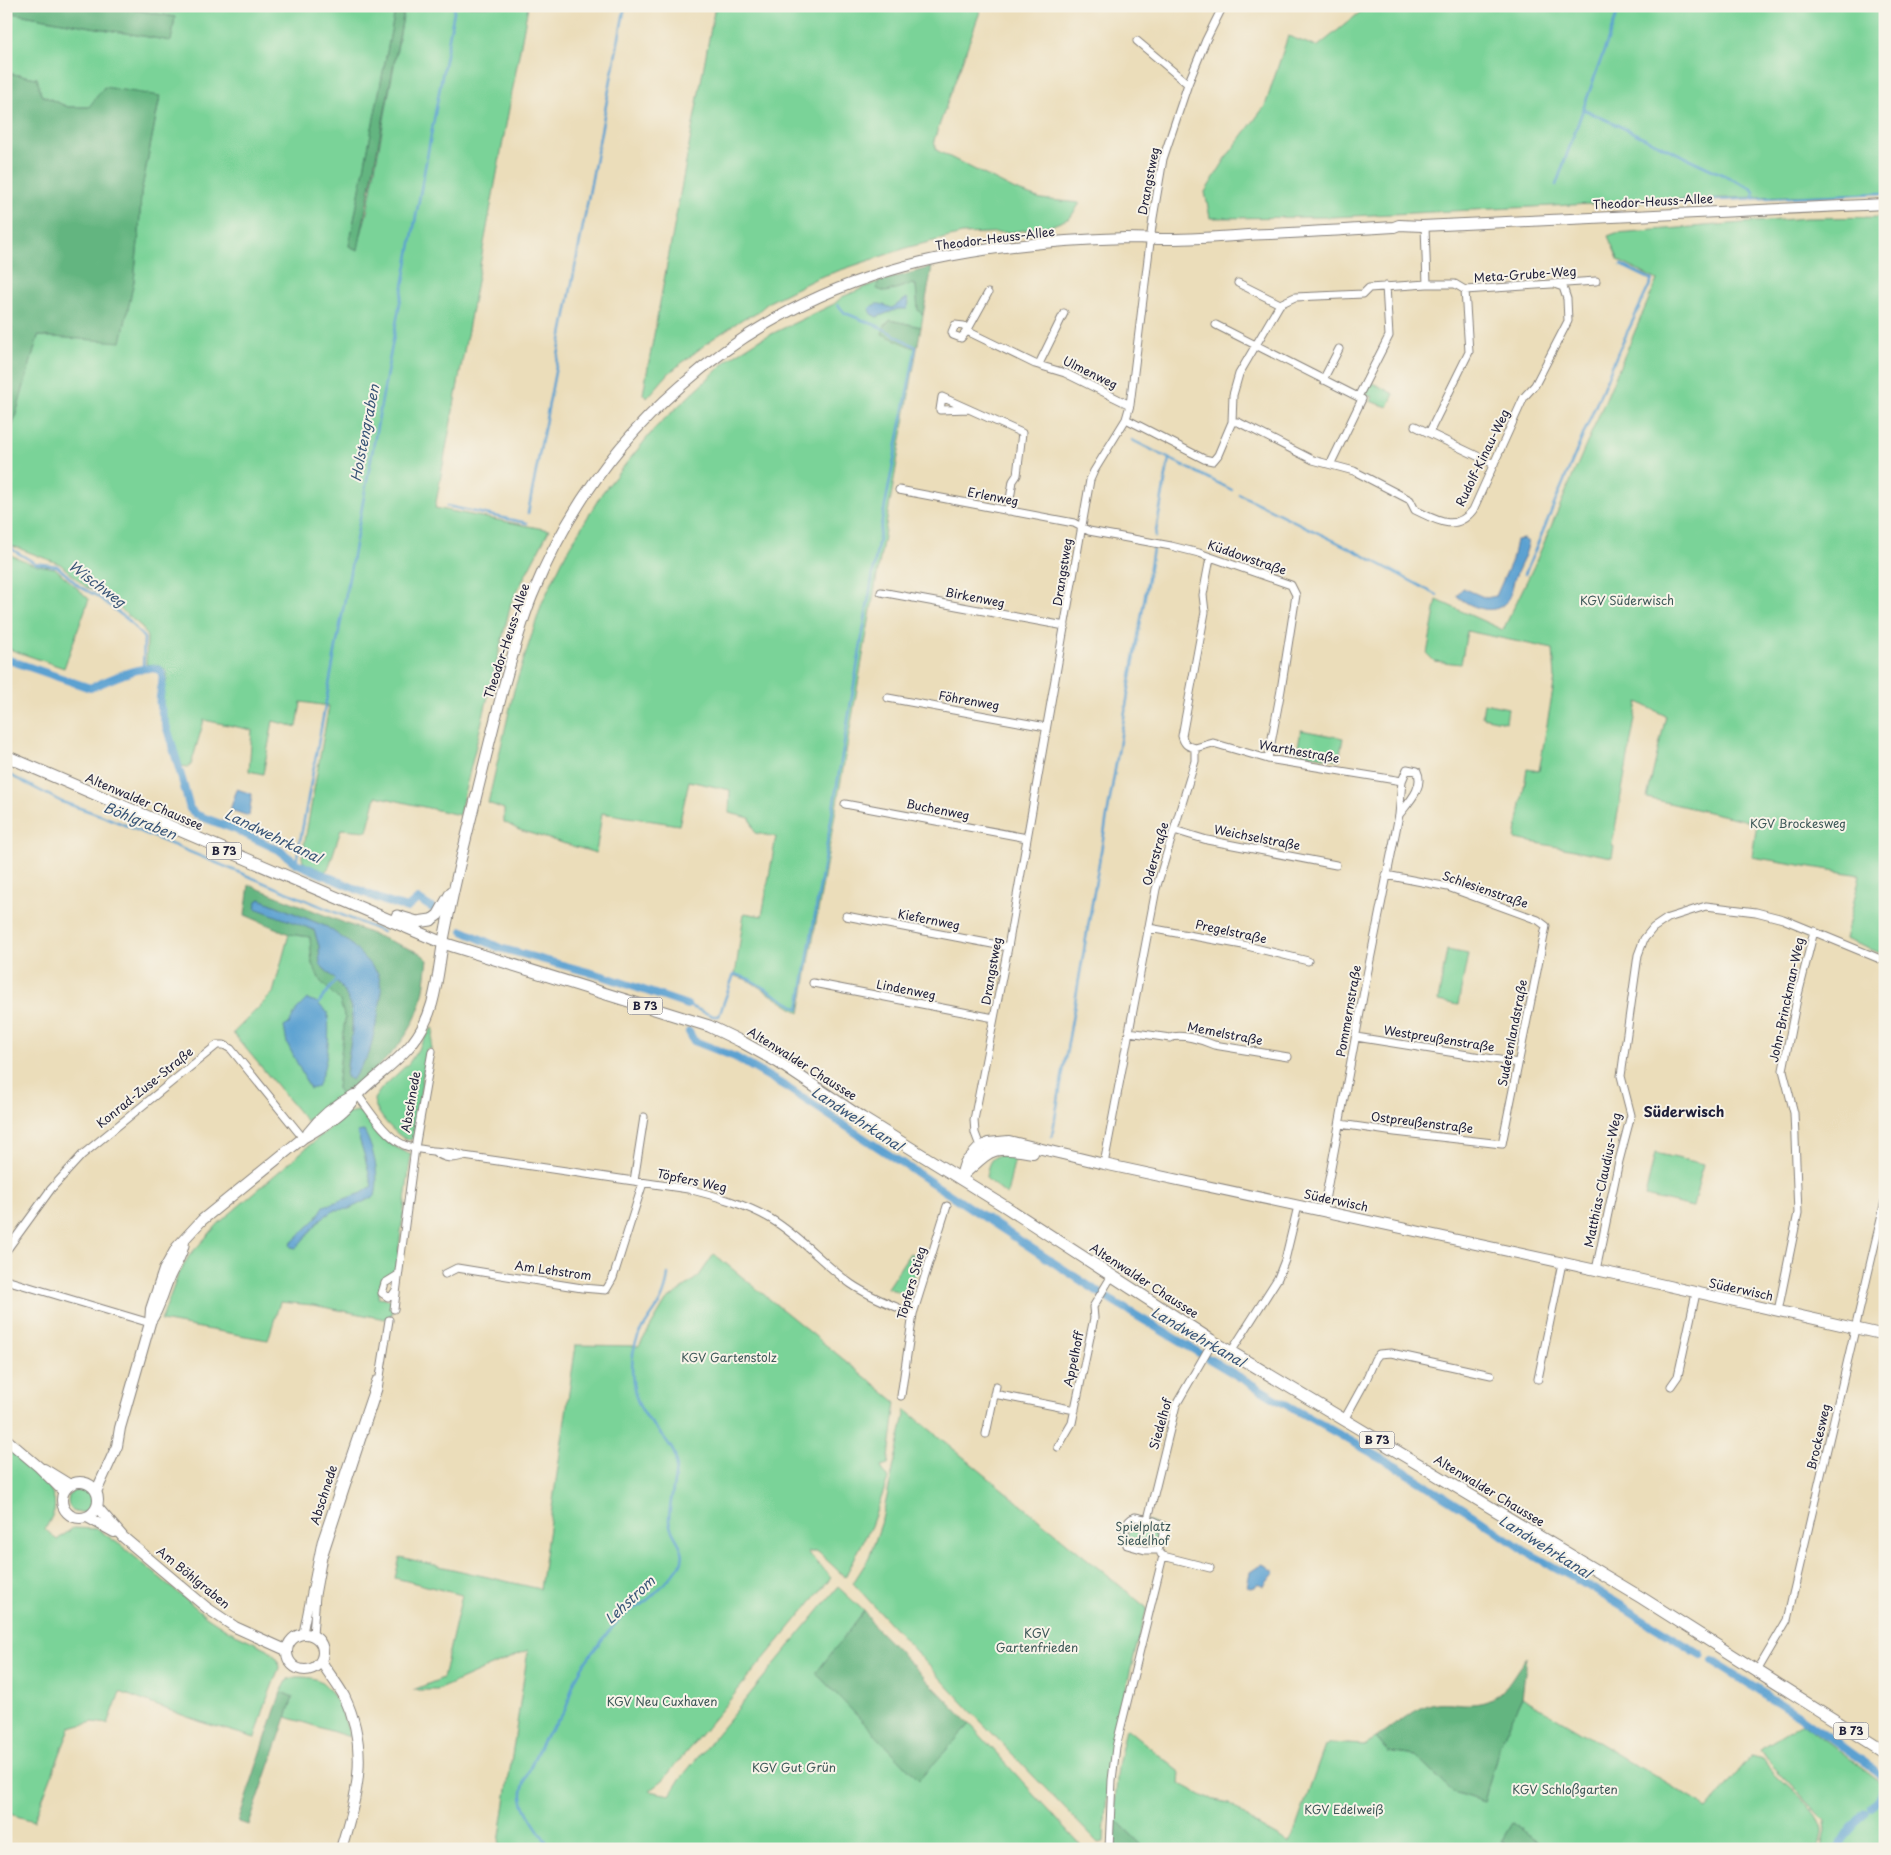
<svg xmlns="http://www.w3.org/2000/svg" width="1891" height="1855" font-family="'Playpen Sans',sans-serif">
<rect width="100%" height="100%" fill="#f7f3e8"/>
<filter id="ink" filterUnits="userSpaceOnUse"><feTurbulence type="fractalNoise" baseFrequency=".02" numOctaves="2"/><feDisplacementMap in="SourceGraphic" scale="10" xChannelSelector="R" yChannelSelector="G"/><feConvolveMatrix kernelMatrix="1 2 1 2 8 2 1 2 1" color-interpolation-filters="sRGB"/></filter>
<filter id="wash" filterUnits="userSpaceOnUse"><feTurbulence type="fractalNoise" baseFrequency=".0096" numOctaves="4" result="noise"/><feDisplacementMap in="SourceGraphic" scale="20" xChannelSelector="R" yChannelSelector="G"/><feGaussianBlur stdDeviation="1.12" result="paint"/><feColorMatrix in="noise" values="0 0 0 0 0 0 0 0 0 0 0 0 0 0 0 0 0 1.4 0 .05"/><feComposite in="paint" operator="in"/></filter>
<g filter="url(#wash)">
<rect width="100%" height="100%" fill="#ebddba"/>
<path fill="#7ad398" stroke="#4e7a6a" d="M113 6H396L349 246 357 250 367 212 405 6H528L435 508 549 530 511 603 459 815 376 796 367 831 341 829 329 867 325 872 303 862 302 857 329 706 301 702 297 727 273 721 263 774 249 771 252 730 204 720 191 765 188 767 182 766C176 749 162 711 162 695 162 685 170 684 166 670L159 666 146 664 147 637 142 627 102 594 86 587 60 564 10 545 6 552V441L12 428 38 336 121 341 134 281 139 232 141 193 160 97 89 107H68L41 95 37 78 6 73V12L171 41 175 17Z
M715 6H982L934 140 936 150 1015 190 1041 199 1080 203 1070 218 1048 227 1011 232 962 234 909 247 817 278 769 302 754 315 744 318 711 340 669 373 647 398 643 394Z
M1368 6H1885V193L1692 199 1332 217 1210 218 1205 192 1228 155 1265 106 1288 36 1317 47Z
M1885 217V955L1845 939 1860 875 1752 857 1757 823 1647 798 1666 716 1638 702 1612 845 1614 846 1612 857 1515 839 1527 769 1539 771 1555 678 1553 649 1467 631 1461 664 1434 661 1427 654 1437 600 1503 630 1534 566 1657 280 1619 261 1608 236 1616 233 1806 218Z
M878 282V289L886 292 911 284 916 286 918 310 923 315 921 327 890 320 882 333 917 349 800 1013 748 980 735 976 744 913 762 916 776 837 755 833 750 818 729 813 730 790 689 781 679 825 602 813 596 853 519 830 504 822V809L488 803 514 690 542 603 565 555 602 493 656 427 730 358 759 340 834 304 842 297Z
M1371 382 1394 394 1388 407 1370 401 1372 397 1366 394Z
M6 553 32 564 55 568 89 599 64 668 6 648Z
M1484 703 1508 708 1506 722 1482 717Z
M1301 730 1343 738 1339 760 1297 752Z
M289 934 310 937 312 964 321 982 340 1001 345 1019 337 1088 341 1096 306 1121 233 1033 273 993Z
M1447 950 1468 954 1458 1005 1438 1001Z
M432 1028 434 1029 431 1049H427L414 1135 412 1139 408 1140C396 1136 374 1112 374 1099L381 1089 409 1063Z
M358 1111 368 1117 392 1145 411 1155 396 1271 381 1282 378 1298 394 1300 391 1316 385 1319 313 1305 280 1302 268 1340 161 1321 178 1275 189 1256 219 1223 347 1113Z
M1655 1153 1703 1164 1693 1207 1645 1196Z
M999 1155 1015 1157 1007 1195 989 1181 986 1177C988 1167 988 1159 999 1155Z
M910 1253 920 1259 908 1295 887 1288Z
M714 1254 896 1402 888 1465 881 1467 888 1479 871 1526 845 1577 818 1552H807L831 1578 663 1780 649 1791 670 1795 680 1779 838 1587 864 1611 817 1674 919 1779 970 1724 1084 1849H498L528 1650 437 1690H413L443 1678 462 1595 395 1578 400 1557 540 1589 576 1345 639 1346 666 1301 699 1276Z
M906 1410 1147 1608C1126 1685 1106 1761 1104 1842L1098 1843 966 1706 853 1583 869 1558 881 1524Z
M6 1447C24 1462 60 1484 54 1511 52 1517 48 1524 45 1529L57 1540 73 1528 98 1529 123 1547 206 1616 229 1631 268 1649 278 1660 279 1668 267 1699 255 1738 204 1723 120 1692 108 1724 93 1722 70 1728 34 1821 6 1813Z
M68 1501a12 12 0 1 1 24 0a12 12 0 1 1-24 0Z
M1137 1519C1147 1522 1160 1522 1159 1535 1158 1540 1157 1543 1154 1547L1135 1544 1127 1539 1132 1523Z
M296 1677C304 1677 313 1677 320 1681 336 1691 345 1720 350 1737L286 1717 293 1697 281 1692 288 1679Z
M1522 1697 1708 1808 1752 1755 1762 1758C1776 1780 1815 1803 1822 1826 1825 1833 1821 1842 1819 1849H1547L1512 1823 1502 1840 1513 1849H1146L1114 1818 1118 1766 1126 1728 1180 1772 1179 1783 1209 1799 1230 1803 1256 1825 1290 1844 1325 1746 1331 1743 1364 1745 1376 1738 1388 1752 1416 1756 1453 1792 1484 1802 1499 1746Z
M1802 1723 1885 1786V1849H1822L1826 1832 1825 1820 1769 1762 1760 1749Z"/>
<path fill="#63b580" stroke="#426c5e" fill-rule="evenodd" d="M6 6H113L175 17 171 41 6 12Z
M396 6H405L358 250 349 246Z
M6 73 37 78 41 95 68 107H89L104 87 160 96 141 193 139 232 134 281 121 342 38 336 12 428 6 441V346L12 328 6 312Z
M932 267 923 315 918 310 916 285 911 284 886 292 877 289 878 282Z
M890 320 921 327 917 349 882 334 885 325Z
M249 885 420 953 428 960C426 974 425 989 421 1002 410 1044 374 1072 341 1096L337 1088 345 1019 340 1001 321 982 312 964 310 937 289 934 245 915ZM260 899 327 927 369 1054 346 1076C351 1023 366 1005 320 965L319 946 314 930 285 918 257 901Z
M864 1611 874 1626 970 1724 919 1780 816 1673Z
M1527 1657 1522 1697 1499 1746 1484 1802 1453 1792 1416 1756 1388 1752 1376 1738C1392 1727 1410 1712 1428 1705 1439 1701 1452 1703 1463 1704 1503 1706 1506 1683 1527 1657Z
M281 1692 293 1697 249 1825 238 1822Z
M1114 1818 1146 1849H1114Z
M1512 1823 1547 1849H1513L1502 1840Z"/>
<path fill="#5ba1d1" stroke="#3e6286" d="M907 298 909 303 907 309H898L877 317 871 314 869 309C876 300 883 305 892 308Z
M1524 539 1528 542C1528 551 1520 566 1516 575 1512 584 1512 598 1504 604 1492 616 1468 606 1457 596L1460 591 1463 588 1486 598 1496 596 1512 560 1516 540Z
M237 789 252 794 249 816 230 810Z
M260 899 327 927 351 944 378 973 382 990 378 1017 369 1054 352 1080 346 1077C351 1024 366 1005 320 965L319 946 314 930 255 908 257 901Z
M307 999 316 1002 328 1013C330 1038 328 1064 317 1087L310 1089 287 1043 284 1027 289 1024 297 1009Z
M364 1131C374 1149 380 1176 375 1196L349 1209 335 1210 322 1218 296 1248 291 1247 290 1244 316 1219 324 1206 362 1193 372 1186 364 1154 357 1132Z
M1262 1564 1267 1566 1275 1572 1263 1587 1258 1583 1255 1587 1250 1588 1247 1586 1250 1572Z"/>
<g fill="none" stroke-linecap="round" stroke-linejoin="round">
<path stroke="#5ba1d1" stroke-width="2.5" d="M1871 6 1885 13
M1583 109 1751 188 1754 192V199
M1556 185 1620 6
M1650 203 1885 193
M1132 440 1232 490
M1239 494 1357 552 1437 595
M447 506 527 523
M528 513 625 6
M1155 537 1169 459
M6 540 13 550 35 563 57 566 80 587 97 596 128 620 144 638 143 669
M1525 574 1618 352 1652 280 1621 265
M6 773 62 802 103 816 383 932
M296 863 455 6
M318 1004 336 980
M687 1005 713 1016H719L734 974 749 979 799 1009 881 526 916 347 880 327 845 313 838 305
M1052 1136 1153 549
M551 1849C543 1836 520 1808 522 1793 523 1781 539 1747 545 1737 551 1728 560 1720 565 1710 569 1703 569 1695 572 1688 578 1668 604 1636 619 1620 627 1611 637 1608 646 1601 653 1596 676 1572 680 1565 690 1548 669 1536 669 1520 669 1501 680 1467 674 1453 665 1432 644 1423 636 1397 631 1379 630 1354 638 1337 651 1312 665 1305 668 1274"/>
<path stroke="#5ba1d1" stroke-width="8" d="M6 659 90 688C105 682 145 662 159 670 168 675 157 696 160 706 171 740 181 774 190 809L197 815 234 829 279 850 296 863 384 901 407 908 418 899 432 908
M463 931 500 948 603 976 687 1005
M689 1032 694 1041 735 1057 783 1085 1112 1301 1278 1400 1404 1471 1475 1516 1525 1551 1590 1587 1701 1655
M1712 1661 1798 1715 1877 1772 1885 1780
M1872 1806 1885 1792
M1838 1849 1849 1831 1866 1812"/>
</g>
</g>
<g filter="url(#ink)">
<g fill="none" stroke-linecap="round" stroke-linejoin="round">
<g stroke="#86807a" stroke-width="9">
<path id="street" d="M1137 41 1188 84
M1238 283 1280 304
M1427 284H1455L1465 290 1596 281
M1465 290 1469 352 1429 433 1494 464
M988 293 967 331 961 338 953 335 952 332 955 325 964 326 967 331 1035 364 1065 373 1130 405
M1216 325 1362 399 1331 463
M1039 364 1064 313
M1323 380 1339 349
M1358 397 1389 336 1386 286
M968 409 940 410 942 397 1022 433 1017 475 1013 481 1008 511
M1126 419 1204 459 1213 461 1218 455 1232 422 1233 395 1239 374 1280 304 1295 297 1363 294 1369 288 1427 284 1425 226
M1232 422H1238L1313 460 1354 471 1410 500 1415 510C1436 520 1455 533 1473 510L1524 397 1535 385 1568 321 1567 299 1563 287 1557 285
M1415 426 1429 433
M899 490 1074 523 1089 531 1171 546 1199 553 1291 585 1296 595 1281 690 1268 759
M881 592 1065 626
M888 698 1046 727
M1195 748 1213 743 1268 759 1402 781
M845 804 1027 838
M1174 830 1207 840 1336 865
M846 916 1008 947
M1149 928 1243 945 1308 961
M813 983 994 1018
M1129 1032 1170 1038C1181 1033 1203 1040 1214 1045L1288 1057
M1356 1037 1518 1063
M357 1094C370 1111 384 1135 404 1145 411 1148 419 1149 426 1150 441 1153 449 1150 464 1156L688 1189C716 1196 745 1204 771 1219 801 1237 823 1264 851 1284 870 1297 892 1305 913 1314
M1340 1124 1395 1132 1502 1144 1546 926 1538 920 1448 887 1386 875
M981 1149 975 1133 974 1120 1008 947 1090 480 1094 471 1126 419 1130 405 1153 218 1163 159 1188 84 1206 40 1223 6
M435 1152C445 1159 452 1159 463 1156
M1104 1164 1156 889 1195 761V748C1187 746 1184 744 1182 736L1205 612 1203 595 1210 558
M634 1181 644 1117
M1323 1211 1367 975 1399 815 1402 781 1407 769 1417 771C1425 787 1408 803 1399 815
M6 1251 51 1189 82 1155 217 1045H224L231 1049 303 1138
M1596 1270 1619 1161 1631 1115 1621 1076 1638 955 1644 939 1653 928 1668 918 1706 906 1756 912 1783 919 1885 961
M445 1274 457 1268 582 1288 606 1290 613 1278 643 1183
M6 1280 150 1323
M396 1290 392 1296 388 1297 382 1293 385 1283 398 1275
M394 1309 415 1148 432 1051
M1778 1311 1798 1213 1794 1113 1783 1070 1797 999 1814 931
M1231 1352 1278 1278 1285 1260 1298 1206
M1538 1379 1562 1263
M1671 1386 1678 1376 1696 1293
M994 1394 1075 1410
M901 1396 913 1314 947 1206
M1344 1420 1366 1380 1375 1359 1379 1354 1391 1353 1491 1375
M986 1434 996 1386
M1058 1447 1072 1423 1094 1318 1093 1307 1111 1277
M1135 1517 1154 1521 1164 1526 1162 1541 1157 1550H1145L1127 1545C1123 1535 1124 1521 1135 1517Z
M1148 1519 1176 1405 1213 1341
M1161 1554 1163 1556 1210 1568
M303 1633 321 1542 376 1380
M313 1635 316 1595 323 1557 378 1389 389 1320
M1757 1671 1787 1620 1885 1201
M1109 1849 1112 1780 1116 1747 1163 1556"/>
</g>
<g stroke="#86807a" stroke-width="12">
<path id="secondary" d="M431 920 438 915 451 892
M308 1133C320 1117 336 1104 354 1095
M960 1178C992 1150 989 1145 1033 1153
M960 1179 965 1163 979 1148 988 1143 1009 1141 1104 1164 1633 1278 1885 1335
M150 1322C160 1308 162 1294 169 1278 174 1266 183 1255 184 1242
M6 1439 39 1467 63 1491
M44 1469 70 1485
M62 1500a18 18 0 1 1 36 0a18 18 0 1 1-36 0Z
M96 1492 117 1446 120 1428 150 1323 151 1309 164 1270 177 1247 202 1220 303 1138C317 1130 332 1121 344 1110 350 1105 354 1098 360 1092 377 1075 398 1062 413 1042 436 1013 437 977 443 943 448 916 454 889 460 863 474 805 488 747 503 689 512 658 520 626 532 596 565 515 615 443 681 386 811 271 957 243 1126 238 1140 238 1153 239 1167 239 1194 239 1221 237 1248 235 1296 233 1345 230 1394 227L1399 225 1422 226 1885 204
M97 1507 123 1537 207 1608 235 1627 286 1650
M87 1517 114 1532
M287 1652a18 18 0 1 1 36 0a18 18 0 1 1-36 0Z
M321 1661C328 1673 337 1683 344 1696 370 1750 357 1795 341 1849"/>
</g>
<g stroke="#86807a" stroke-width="13">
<path id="primary" d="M6 756 443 943 680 1017 709 1026 740 1041 778 1062 862 1118 1006 1207 1211 1340 1642 1598 1885 1752
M397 916 417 922 431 920"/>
</g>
<use href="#street" stroke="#fff" stroke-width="7"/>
<use href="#secondary" stroke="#fff" stroke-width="10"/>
<use href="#primary" stroke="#fff" stroke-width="11"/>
</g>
</g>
<g text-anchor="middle" stroke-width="4" stroke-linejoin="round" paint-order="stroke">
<g fill="#f7f3e8" stroke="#62616f" stroke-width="1">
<rect x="206.5" y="842.5" width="35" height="17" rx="4"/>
<rect x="627.5" y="997.5" width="35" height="17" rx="4"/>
<rect x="1359.5" y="1431.5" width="35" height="17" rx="4"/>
<rect x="1833.5" y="1722.5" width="35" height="17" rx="4"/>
</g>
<g font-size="11" font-weight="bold" fill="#22223b">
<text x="224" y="855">B 73</text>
<text x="645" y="1010">B 73</text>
<text x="1377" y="1444">B 73</text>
<text x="1851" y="1735">B 73</text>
</g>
<g font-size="12" fill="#22223b" stroke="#f7f3e8">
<text transform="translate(1149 181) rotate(-79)" y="4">Drangstweg</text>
<text transform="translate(1653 202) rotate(-3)" y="4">Theodor-Heuss-Allee</text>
<text transform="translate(995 239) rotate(-7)" y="4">Theodor-Heuss-Allee</text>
<text transform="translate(1525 275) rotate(-4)" y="4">Meta-Grube-Weg</text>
<text transform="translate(1090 373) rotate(26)" y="4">Ulmenweg</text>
<text transform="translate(1483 458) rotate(-64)" y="4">Rudolf-Kinau-Weg</text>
<text transform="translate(993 497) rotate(11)" y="4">Erlenweg</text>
<text transform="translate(1247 558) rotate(19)" y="4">Küddowstraße</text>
<text transform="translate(1063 572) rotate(-81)" y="4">Drangstweg</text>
<text transform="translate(975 598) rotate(11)" y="4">Birkenweg</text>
<text transform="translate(507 641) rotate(-72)" y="4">Theodor-Heuss-Allee</text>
<text transform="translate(969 701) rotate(10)" y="4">Föhrenweg</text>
<text transform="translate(1299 752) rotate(10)" y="4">Warthestraße</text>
<text transform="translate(144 802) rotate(23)" y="4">Altenwalder Chaussee</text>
<text transform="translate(938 810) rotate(11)" y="4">Buchenweg</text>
<text transform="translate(1257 838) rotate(11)" y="4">Weichselstraße</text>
<text transform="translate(1156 854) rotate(-74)" y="4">Oderstraße</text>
<text transform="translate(1485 890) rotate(19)" y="4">Schlesienstraße</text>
<text transform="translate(929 920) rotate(11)" y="4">Kiefernweg</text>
<text transform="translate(1231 932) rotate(12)" y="4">Pregelstraße</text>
<text transform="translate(992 971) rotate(-80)" y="4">Drangstweg</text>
<text transform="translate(906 990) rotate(11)" y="4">Lindenweg</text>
<text transform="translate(1787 1000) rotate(-78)" y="4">John-Brinckman-Weg</text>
<text transform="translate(1349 1011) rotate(-80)" y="4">Pommernstraße</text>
<text transform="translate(1513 1033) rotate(-79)" y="4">Sudetenlandstraße</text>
<text transform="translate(1225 1034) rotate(11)" y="4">Memelstraße</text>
<text transform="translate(1439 1039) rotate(9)" y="4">Westpreußenstraße</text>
<text transform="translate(802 1064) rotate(32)" y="4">Altenwalder Chaussee</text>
<text transform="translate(145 1088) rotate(-39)" y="4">Konrad-Zuse-Straße</text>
<text transform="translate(411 1102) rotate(-80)" y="4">Abschnede</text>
<text transform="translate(1422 1123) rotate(7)" y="4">Ostpreußenstraße</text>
<text transform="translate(1603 1180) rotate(-78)" y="4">Matthias-Claudius-Weg</text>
<text transform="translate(692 1181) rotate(12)" y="4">Töpfers Weg</text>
<text transform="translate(1336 1201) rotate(12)" y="4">Süderwisch</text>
<text transform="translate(553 1271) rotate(8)" y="4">Am Lehstrom</text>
<text transform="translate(1144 1281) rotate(33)" y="4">Altenwalder Chaussee</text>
<text transform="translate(912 1283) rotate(-74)" y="4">Töpfers Stieg</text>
<text transform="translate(1741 1290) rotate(12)" y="4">Süderwisch</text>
<text transform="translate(1074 1359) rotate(-78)" y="4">Appelhoff</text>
<text transform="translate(1161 1424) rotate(-74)" y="4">Siedelhof</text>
<text transform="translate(1819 1437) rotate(-77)" y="4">Brockesweg</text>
<text transform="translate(1489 1491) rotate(31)" y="4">Altenwalder Chaussee</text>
<text transform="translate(324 1495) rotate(-72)" y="4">Abschnede</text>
<text transform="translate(193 1578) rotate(39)" y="4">Am Böhlgraben</text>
</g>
<g font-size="12" fill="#3c5757" stroke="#f7f3e8">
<text x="1627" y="605">KGV Süderwisch</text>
<text x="1798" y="828">KGV Brockesweg</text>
<text x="729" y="1362">KGV Gartenstolz</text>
<text x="1143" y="1531">Spielplatz<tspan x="1143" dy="14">Siedelhof</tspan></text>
<text x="1037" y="1638">KGV<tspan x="1037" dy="14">Gartenfrieden</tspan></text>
<text x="662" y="1706">KGV Neu Cuxhaven</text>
<text x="794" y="1772">KGV Gut Grün</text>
<text x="1565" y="1794">KGV Schloßgarten</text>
<text x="1344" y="1814">KGV Edelweiß</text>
</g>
<g font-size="14" font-style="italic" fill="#395577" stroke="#f7f3e8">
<text transform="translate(365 433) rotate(-79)" y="5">Holstengraben</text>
<text transform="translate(97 584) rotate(37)" y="5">Wischweg</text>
<text transform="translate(140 821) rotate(22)" y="5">Böhlgraben</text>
<text transform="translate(273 836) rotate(26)" y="5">Landwehrkanal</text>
<text transform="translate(857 1119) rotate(33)" y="5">Landwehrkanal</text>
<text transform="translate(1198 1337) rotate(30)" y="5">Landwehrkanal</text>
<text transform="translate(1545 1547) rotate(32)" y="5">Landwehrkanal</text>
<text transform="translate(630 1600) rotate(-43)" y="5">Lehstrom</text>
</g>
<g font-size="14" font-weight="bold" fill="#22223b" stroke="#f7f3e8">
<text x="1684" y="1117">Süderwisch</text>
</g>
</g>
<rect width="1891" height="1855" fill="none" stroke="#f7f3e8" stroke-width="25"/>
</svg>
